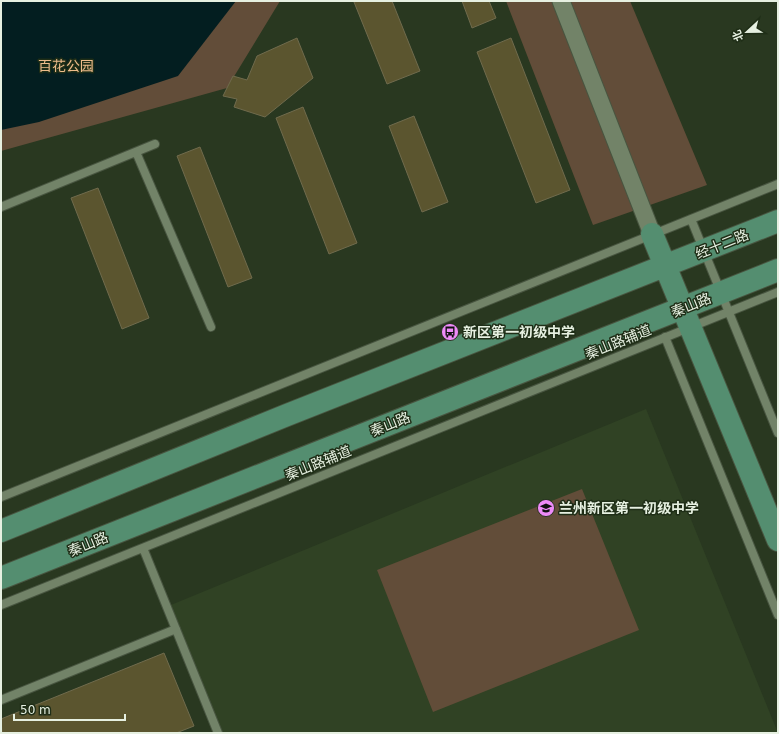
<svg xmlns="http://www.w3.org/2000/svg" width="779" height="734" font-family="'DejaVu Sans','Noto Sans SC',sans-serif">
<rect width="100%" height="100%" fill="#293820"/>
<path fill="#304224" d="M646 409 778 733H217L166 607Z"/>
<path fill="#624d39" d="M1 1H280L227 88 1 151Z
M506 1H630L707 185 593 225Z
M582 489 639 630 433 712 377 570Z"/>
<path fill="#031e20" d="M1 1H236L178 76 39 122 1 130Z"/>
<path fill="#5b552f" stroke="#706b4d" d="M358 1H392L420 71 387 84 354 2Z
M462 1H489L496 18 472 28Z
M297 38 313 78 265 117 234 107 237 99 223 96 233 76 247 80 257 56Z
M511 38 570 190 536 203 477 52Z
M303 107 357 243 329 254 276 118Z
M414 116 448 202 422 212 389 126Z
M200 147 252 278 228 287 177 156Z
M98 188 149 318 122 329 71 198Z
M164 653 194 726 176 733H2L1 719Z"/>
<g fill="none" stroke-linecap="round" stroke-linejoin="round">
<g stroke="#485540" stroke-width="10">
<path id="lane" d="M136 152 211 327
M1 207 155 144
M691 219 778 433
M665 337 778 615
M1 497 778 184
M143 548 218 733
M1 605 778 292
M1 700 176 629"/>
</g>
<g stroke="#485540" stroke-width="19">
<path id="street" d="M561 1 652 234"/>
</g>
<g stroke="#485540" stroke-width="24">
<path id="secondary" d="M652 234 778 540
M1 531 287 415 778 221
M1 578 778 270"/>
</g>
<use href="#lane" stroke="#728368" stroke-width="8"/>
<use href="#street" stroke="#728368" stroke-width="17"/>
<use href="#secondary" stroke="#548e70" stroke-width="22"/>
</g>
<defs>
<g id="bus-disc" transform="scale(0.9)"><circle r="9.5" fill="#ee8bf8" stroke="#1f2e17"/><path d="M-5-6H5V4H4V6H2V4H-2V6H-4V4H-5ZM-3.5-4V0h7V-4ZM-3.5 1.2v1.5H-2V1.2ZM2 1.2v1.5H3.5V1.2Z" fill="#111"/></g>
<g id="school-disc" transform="scale(0.9)"><circle r="9.5" fill="#ee8bf8" stroke="#1f2e17"/><path d="M0-5L7-2L0 1L-7-2ZM-4 1L0 2.5L4 1V4Q0 6-4 4Z" fill="#111"/></g>
</defs>
<g fill-rule="evenodd">
<use href="#bus-disc" x="450" y="332"/>
<use href="#school-disc" x="546" y="508"/>
</g>
<g text-anchor="middle" stroke-width="3" stroke-linejoin="round" paint-order="stroke">
<g font-size="14" fill="#edbc8b" stroke="#1f2e17">
<text x="66" y="71">百花公园</text>
</g>
<g font-size="14" fill="#e6f0e1" stroke="#1f2e17">
<text transform="translate(722 244) rotate(-22)" y="5">经十二路</text>
<text transform="translate(691 305) rotate(-22)" y="5">秦山路</text>
<text transform="translate(618 342) rotate(-22)" y="5">秦山路辅道</text>
<text transform="translate(390 424) rotate(-22)" y="5">秦山路</text>
<text transform="translate(318 463) rotate(-22)" y="5">秦山路辅道</text>
<text transform="translate(88 544) rotate(-22)" y="5">秦山路</text>
</g>
<g font-size="14" font-weight="bold" fill="#e6f0e1" stroke="#1f2e17" text-anchor="start">
<text x="463" y="337">新区第一初级中学</text>
<text x="559" y="513">兰州新区第一初级中学</text>
</g>
</g>
<rect width="779" height="734" fill="none" stroke="#e6f0e1" stroke-width="4"/>
<g transform="translate(747 32) rotate(248)" stroke="#1f2e17" stroke-width="3" paint-order="stroke">
<path d="M0-3L7 15L0 10L-7 15Z" fill="#e6f0e1"/>
<text y="-6" font-size="11" font-weight="bold" text-anchor="middle" fill="#e6f0e1">北</text>
</g>
<path d="M14 714v6h111v-6" fill="none" stroke="#e6f0e1" stroke-width="2"/>
<text x="20" y="714" font-size="12" fill="#e6f0e1" stroke="#1f2e17" stroke-width="3" paint-order="stroke">50 m</text>
</svg>
